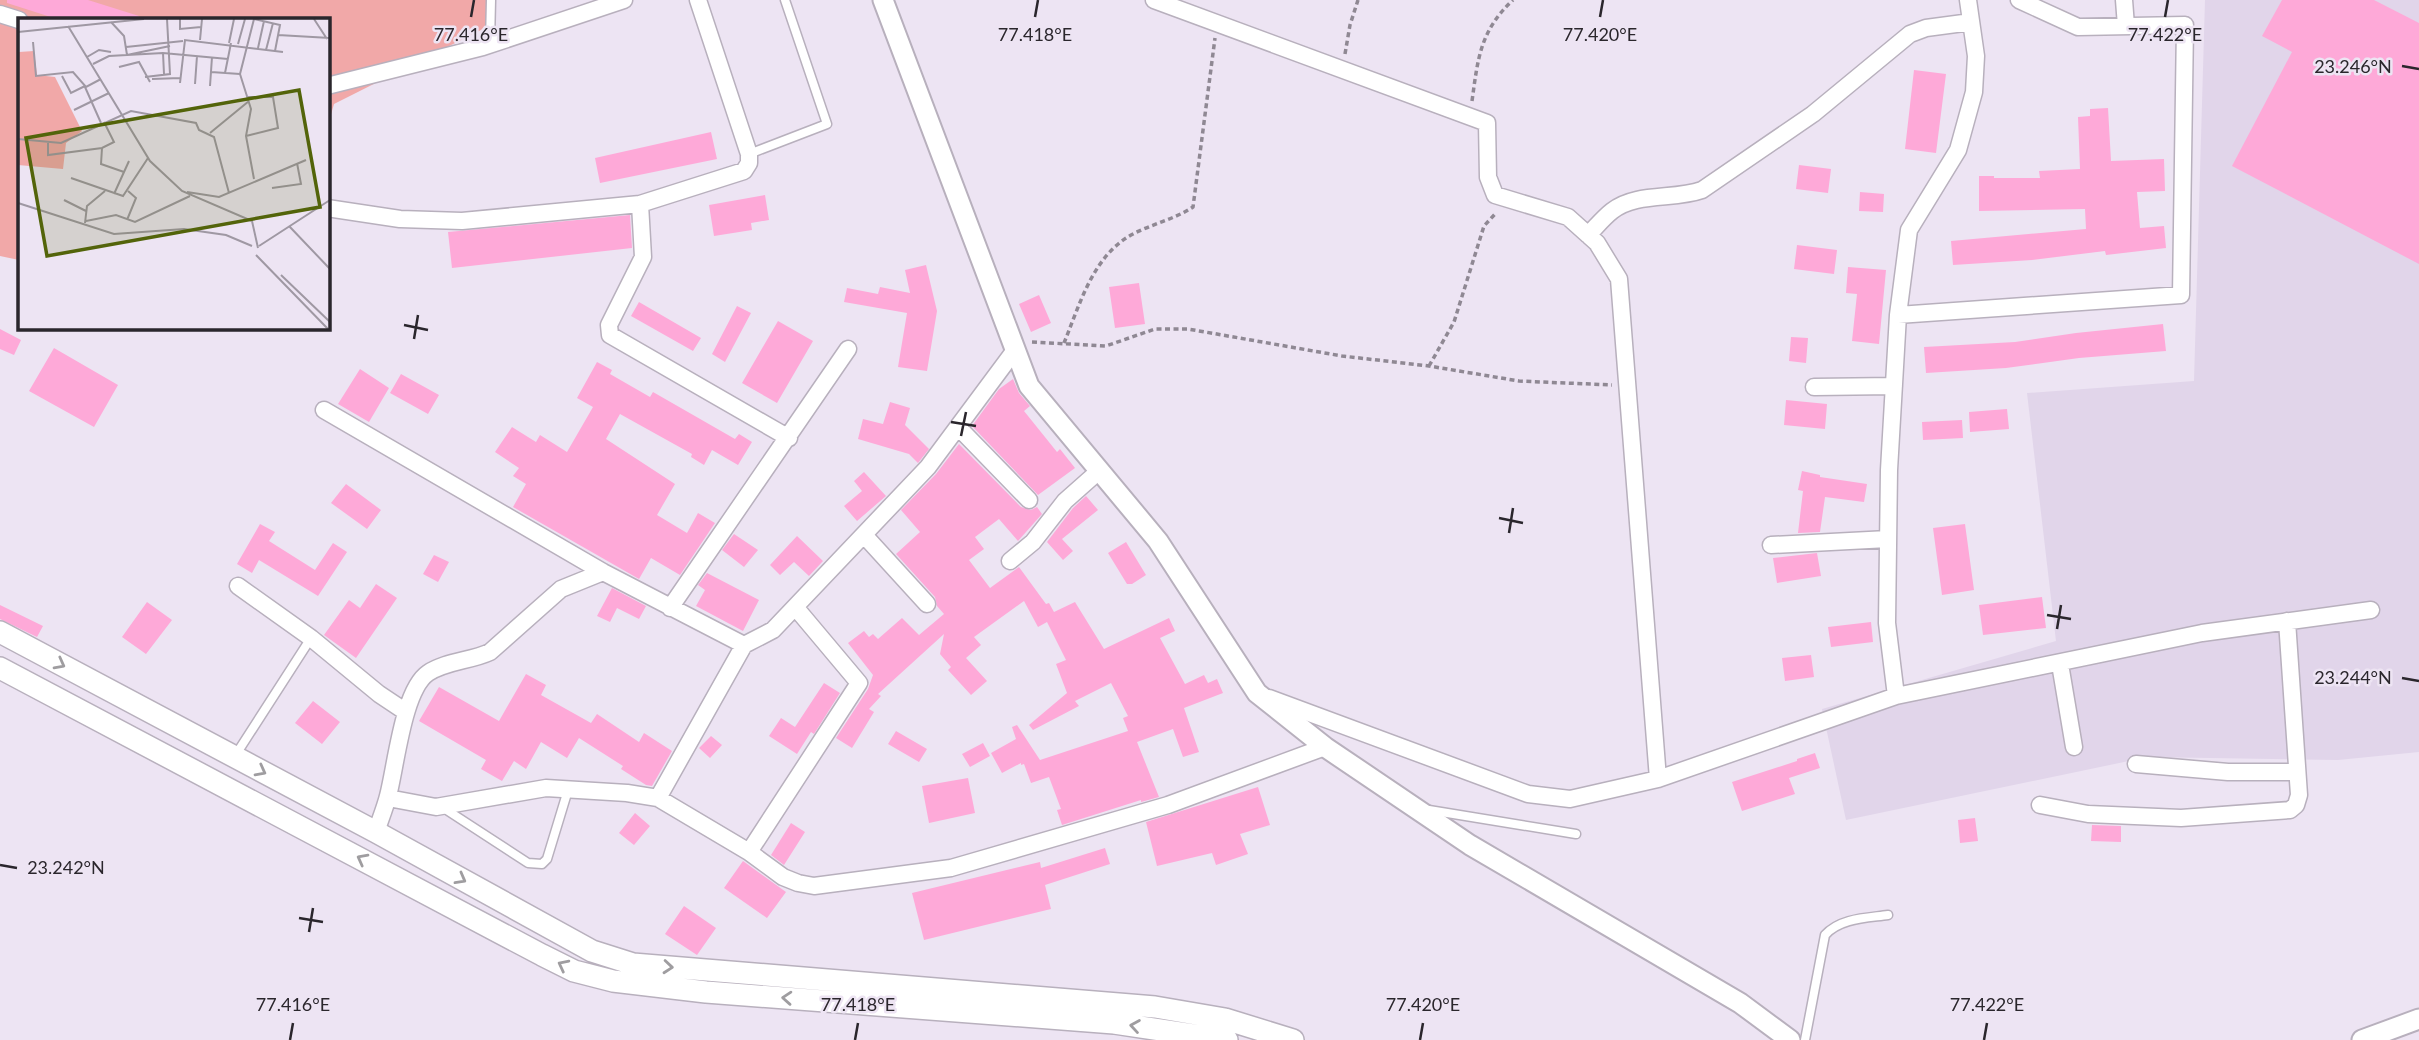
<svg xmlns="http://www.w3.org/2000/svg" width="2419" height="1040" font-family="Lato,sans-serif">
<rect width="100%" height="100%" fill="#ede4f3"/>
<path fill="#e1d5ea" d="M2205 0H2419V752L2338 760 2148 757 1846 820 1822 709 2056 641 2027 393 2194 381Z"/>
<path fill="#f1a8a8" d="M0 0H486L493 24 334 104 327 128V19H19V260L0 256Z"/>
<path fill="#fea9d8" d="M7 0H88L139 16 138 19H57L7 3Z
M2282 0H2374L2419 23V264L2232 166 2292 52 2262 36Z
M1914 70 1946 74 1936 153 1905 149Z
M2108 108 2111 161 2164 159 2165 191 2137 192 2140 228 2164 226 2166 248 2106 255 2105 251 2032 260 1953 265 1951 241 2086 229 2085 209 1979 211V176H1994V178H2040L2039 171 2080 169 2078 117 2090 116V109Z
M711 132 717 159 600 183 595 158Z
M1799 165 1831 169 1828 193 1796 189Z
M1860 192 1884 194 1883 212 1859 211Z
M765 195 769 220 751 223 752 230 714 236 709 205Z
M630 215 632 248 452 268 448 232Z
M1797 245 1837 250 1834 274 1794 269Z
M926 265 937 311 927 371 898 367 907 313 844 302 847 288 878 294 880 287 910 293 905 270Z
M1848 267 1886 270 1879 344 1852 341 1857 294 1846 293Z
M1139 283 1145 324 1115 328 1109 287Z
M1039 295 1051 323 1031 332 1019 304Z
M639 302 701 338 693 351 631 316Z
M737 306 751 313 725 362 712 354Z
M778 321 813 341 777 403 742 383Z
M2163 324 2166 351 2079 358 2006 368 1926 373 1924 347 2015 342 2076 333Z
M0 329 21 340 14 355 0 349Z
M1791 337 1808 338 1806 363 1789 361Z
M54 348 118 385 94 427 29 391Z
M597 362 612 370 610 374 650 397 653 392 735 439 739 434 752 442 738 465 712 450 704 465 691 457 692 454 620 414 606 439 675 484 657 515 687 533 698 513 715 523 680 575 651 558 639 579 513 507 526 484 513 476 519 468 495 452 512 427 536 442 540 435 567 452 593 407 577 398Z
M360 369 389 388 369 422 338 404Z
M401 374 439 395 428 414 390 393Z
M1013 379 1019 393 1030 406 1024 411 1057 452 1060 449 1075 468 1038 495 972 426 999 389Z
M1786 400 1827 404 1825 429 1784 425Z
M890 402 910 408 905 425 929 449 918 463 909 454 858 439 863 419 883 424Z
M2007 409 2009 429 1970 432 1969 412Z
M1962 420 1963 438 1923 440 1922 422Z
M959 444 1021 507 1031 510 1037 507 1042 514 1018 541 999 519 975 537 984 549 969 560 990 588 1019 567 1046 604 1049 603 1054 612 1075 602 1104 649 1169 618 1175 631 1160 638 1185 684 1204 675 1208 683 1217 679 1223 693 1184 708 1199 752 1183 757 1173 729 1137 742 1159 797 1141 802V800L1062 825 1057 810 1061 809 1049 777 1031 783 1024 764 1021 765V763L1002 773 991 753 1016 739 1012 727 1017 725 1040 760 1128 731 1123 718 1128 716 1111 683 1075 701 1079 706 1033 730 1029 725 1067 693 1056 664 1066 660 1047 622 1038 627 1024 601 974 637 981 645 966 658 987 681 971 695 948 670 951 667 940 654 944 634 878 694 881 696 869 709 874 712 852 748 836 738 868 689 873 675 848 643 864 631 869 637 873 634 878 639 902 618 919 635 944 614 937 606 935 597 896 554 920 532 901 510 936 474Z
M1802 471 1820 475V477L1867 484 1864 502 1825 497 1820 532 1798 533 1803 491 1798 490Z
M864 472 886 496 857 521 844 506 862 491 854 481Z
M346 484 381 510 367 529 331 503Z
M1086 496 1098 510 1062 539 1073 551 1063 560 1047 542 1073 508Z
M260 524 275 532 269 541 315 570 333 543 347 552 318 596 259 560 252 573 237 564Z
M1965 524 1974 590 1942 595 1933 528Z
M734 534 758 550 744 567 722 550Z
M797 536 823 561 809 576 794 562 780 575 770 565Z
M1126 542 1146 575 1132 584H1127L1108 553Z
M1817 553 1821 576 1777 583 1773 558Z
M434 555 449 562 438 582 423 574Z
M707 573 759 600 743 631 696 606 705 590 698 585Z
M376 584 397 598 356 658 324 635 349 600 360 608Z
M612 588 646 606 639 619 617 608 610 622 597 616Z
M2042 597 2046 628 1983 635 1979 605Z
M147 602 172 620 146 654 122 637Z
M0 605 43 626 37 637 0 619Z
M1871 622 1873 642 1831 647 1828 627Z
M1811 655 1814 677 1785 681 1782 658Z
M526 674 546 685 541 695 591 723 597 714 639 742 644 733 672 751 652 786 646 785 621 769 623 766 579 738 567 758 541 742 526 769 514 761 502 781 481 769 486 760 419 721 439 687 499 721Z
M824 683 840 693 814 734 811 732 797 754 769 736 781 718 795 727Z
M313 701 340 722 322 744 295 723Z
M896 731 927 749 919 762 888 744Z
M711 736 722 745 710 758 699 748Z
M983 743 990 756 970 767 962 754Z
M1815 753 1820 768 1789 778 1795 794 1742 811 1732 782 1797 761V759Z
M968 778 975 813 929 823 922 786Z
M1258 787 1270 825 1240 834 1248 854 1216 865 1212 853 1157 866 1146 822Z
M635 813 650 826 634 845 619 833Z
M1975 818 1978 841 1960 843 1958 820Z
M791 823 805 832 784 865 771 855Z
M2092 825 2121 826V842L2091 841Z
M1105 848 1110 864 1045 885 1051 909 924 940 912 893 1040 862 1041 868Z
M743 861 786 892 767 918 724 888Z
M684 906 716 928 697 955 665 934Z"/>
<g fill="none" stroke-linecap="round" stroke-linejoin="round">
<g stroke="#b8b0bd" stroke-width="11">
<path id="service" d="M490 43 491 0
M749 154 827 124 785 0
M235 756 311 638
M442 807 528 863 542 864 547 859 568 790
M1429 810 1576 834
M1805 1040 1825 935C1840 918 1867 918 1888 915"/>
</g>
<g stroke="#b8b0bd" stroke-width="19">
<path id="minor" d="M1154 0 1487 123 1488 177 1495 195 1568 217 1597 243 1619 279 1658 779
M2124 0 2126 26
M0 14 19 20
M327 86 483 47 624 0
M640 204 643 257 609 325 610 335 789 438
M327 208 400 219 462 221 640 204 744 171 749 163V154L698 0
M1588 235C1596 227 1603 218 1612 211 1636 192 1674 200 1702 190L1813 114 1910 34 1926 28 1971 22
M1898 315 2181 295 2185 25 2078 27 2019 0
M1814 387 1894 386
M324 410 603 572 744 645 773 630 928 467 1015 350
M958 427 1029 500
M864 535 927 604
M1771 545 1888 539
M1010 561 1033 542 1065 501 1100 470
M238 586 311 638 379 694 406 712
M670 608 848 349
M2060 664 2074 747
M1896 696 1887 623 1889 470 1898 315 1909 230 1958 150 1974 92 1976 56 1968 0
M1269 698 1528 794 1570 799 1658 779 1896 696 2202 633 2371 610
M2136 764 2228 772H2297
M388 798 436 807 546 788 627 793 658 798 749 852 783 877 798 883 814 886 951 868 1168 805 1325 747
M658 798 744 645
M2040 805 2088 814 2181 818 2290 810 2296 805 2299 795 2287 621
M376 832C380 820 385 808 388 796 396 766 403 690 428 673 446 661 471 661 490 652L561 589 603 572
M749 852 859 683 796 608"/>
</g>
<g stroke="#b8b0bd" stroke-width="23">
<path id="tertiary" d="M883 0 1029 386 1158 541 1257 693 1325 747 1470 845 1740 1003 1790 1040
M2362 1040 2419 1019"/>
</g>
<g stroke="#b8b0bd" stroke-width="24">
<path id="secondary" d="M0 632 376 832 592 951 633 964 1155 1007 1225 1019 1293 1040
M0 668 542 955 574 971 613 981 706 992 1114 1023 1227 1040"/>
</g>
<path stroke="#8f8893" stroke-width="3.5" stroke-dasharray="5 3.5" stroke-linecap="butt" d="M1345 54 1350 25 1358 0
M1472 101C1478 58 1480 31 1513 0
M1032 342 1106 346 1155 329H1188L1342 356 1429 366 1519 381 1612 385
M1064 343C1080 304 1093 255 1133 234 1152 224 1175 219 1193 207L1215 38
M1429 366 1454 322 1484 226 1496 213"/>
<use href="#service" stroke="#fff" stroke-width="8"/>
<use href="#minor" stroke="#fff" stroke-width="16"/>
<use href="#tertiary" stroke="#fff" stroke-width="19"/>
<use href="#secondary" stroke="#fff" stroke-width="21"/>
</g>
<defs><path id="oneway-chevron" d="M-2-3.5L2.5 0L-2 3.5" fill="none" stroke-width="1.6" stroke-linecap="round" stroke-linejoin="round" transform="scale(1.75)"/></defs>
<g stroke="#9f9da0">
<use href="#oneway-chevron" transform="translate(60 664) rotate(28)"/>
<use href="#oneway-chevron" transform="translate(261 771) rotate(28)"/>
<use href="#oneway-chevron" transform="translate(362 859) rotate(-152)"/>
<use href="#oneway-chevron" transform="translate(461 879) rotate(29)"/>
<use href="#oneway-chevron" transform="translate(563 965) rotate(-153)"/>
<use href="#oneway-chevron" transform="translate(668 967) rotate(5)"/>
<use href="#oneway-chevron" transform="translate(787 998) rotate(-176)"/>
<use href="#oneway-chevron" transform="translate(1135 1026) rotate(-171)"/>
</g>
<path fill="none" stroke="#2a262c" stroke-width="2.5" d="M471 17 474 0M1035 17 1038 0M1600 17 1603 0M2165 17 2168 0M2402 66 2419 69M404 325 428 330M414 339 418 315M951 422 976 426M961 436 966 412M1499 518 1523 523M1509 533 1513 508M2047 615 2071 619M2057 629 2061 605M2402 678 2419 681M0 865 17 868M299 918 323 922M309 932 313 908M290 1040 293 1023M855 1040 858 1023M1420 1040 1423 1023M1984 1040 1987 1023"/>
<g transform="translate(18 18)">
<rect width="312" height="312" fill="#ede4f3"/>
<path d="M0 27 1 34 16 33 19 57 37 59 64 113 48 125 45 151 0 147Z" fill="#f1a8a8"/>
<path fill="none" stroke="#9f98a3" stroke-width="2" d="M162 1V11L183 9M236 1 262 7 257 33M296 1 309 21M93 4 106 18 109 37M50 8 132 143 164 173 234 203 240 230M0 14 126 1M260 17 312 20M182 22 184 1M15 24 18 58 55 54 68 69 83 61M211 25 216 1M220 26 227 1M108 29 165 23M240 30 246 3M248 32 255 5M145 35 146 56M109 37 152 28M69 39 81 32 93 34M75 46 91 38 145 35 210 41M101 49 121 44 132 64M193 54 222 56M207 55 213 25M44 58 53 75 67 68M127 59 152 56 149 1M134 61 162 60M162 65 167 22 265 34M177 66 179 38M192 68 194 39M67 69 83 105M56 92 91 75M192 115 231 83M228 118 260 110 255 79H230M0 121 43 125 113 93 178 105 181 112 196 119 211 175M30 125V137L84 130 96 124 86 104M84 130 83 146 106 154M53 160 105 178 130 140M236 161 228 118 233 91 222 56 236 1M254 170 283 166 279 145M169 174 201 179 288 142M96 176 111 143M46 182 68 193M0 185 96 216 166 211 208 217 234 228M109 202 118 180 110 173M68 203 98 197 117 204 172 178M67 205 69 188 87 173M271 208 312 251M241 228 312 182M238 237 310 311M263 257 312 304"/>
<path fill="#53640a" fill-opacity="0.15" stroke="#53640a" stroke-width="3.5" d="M281 72 302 189 29 238 8 120Z"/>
<rect width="312" height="312" fill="none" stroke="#2a262c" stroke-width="3.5"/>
</g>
<g font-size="18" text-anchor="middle" fill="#2a262c" stroke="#ede4f3" stroke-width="5" stroke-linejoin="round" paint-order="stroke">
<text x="471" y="41">77.416°E</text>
<text x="1035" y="41">77.418°E</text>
<text x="1600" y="41">77.420°E</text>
<text x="2165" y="41">77.422°E</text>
<text x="2353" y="73">23.246°N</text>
<text x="2353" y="684">23.244°N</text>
<text x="66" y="874">23.242°N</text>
<text x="293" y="1011">77.416°E</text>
<text x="858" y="1011">77.418°E</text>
<text x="1423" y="1011">77.420°E</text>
<text x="1987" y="1011">77.422°E</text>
</g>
</svg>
